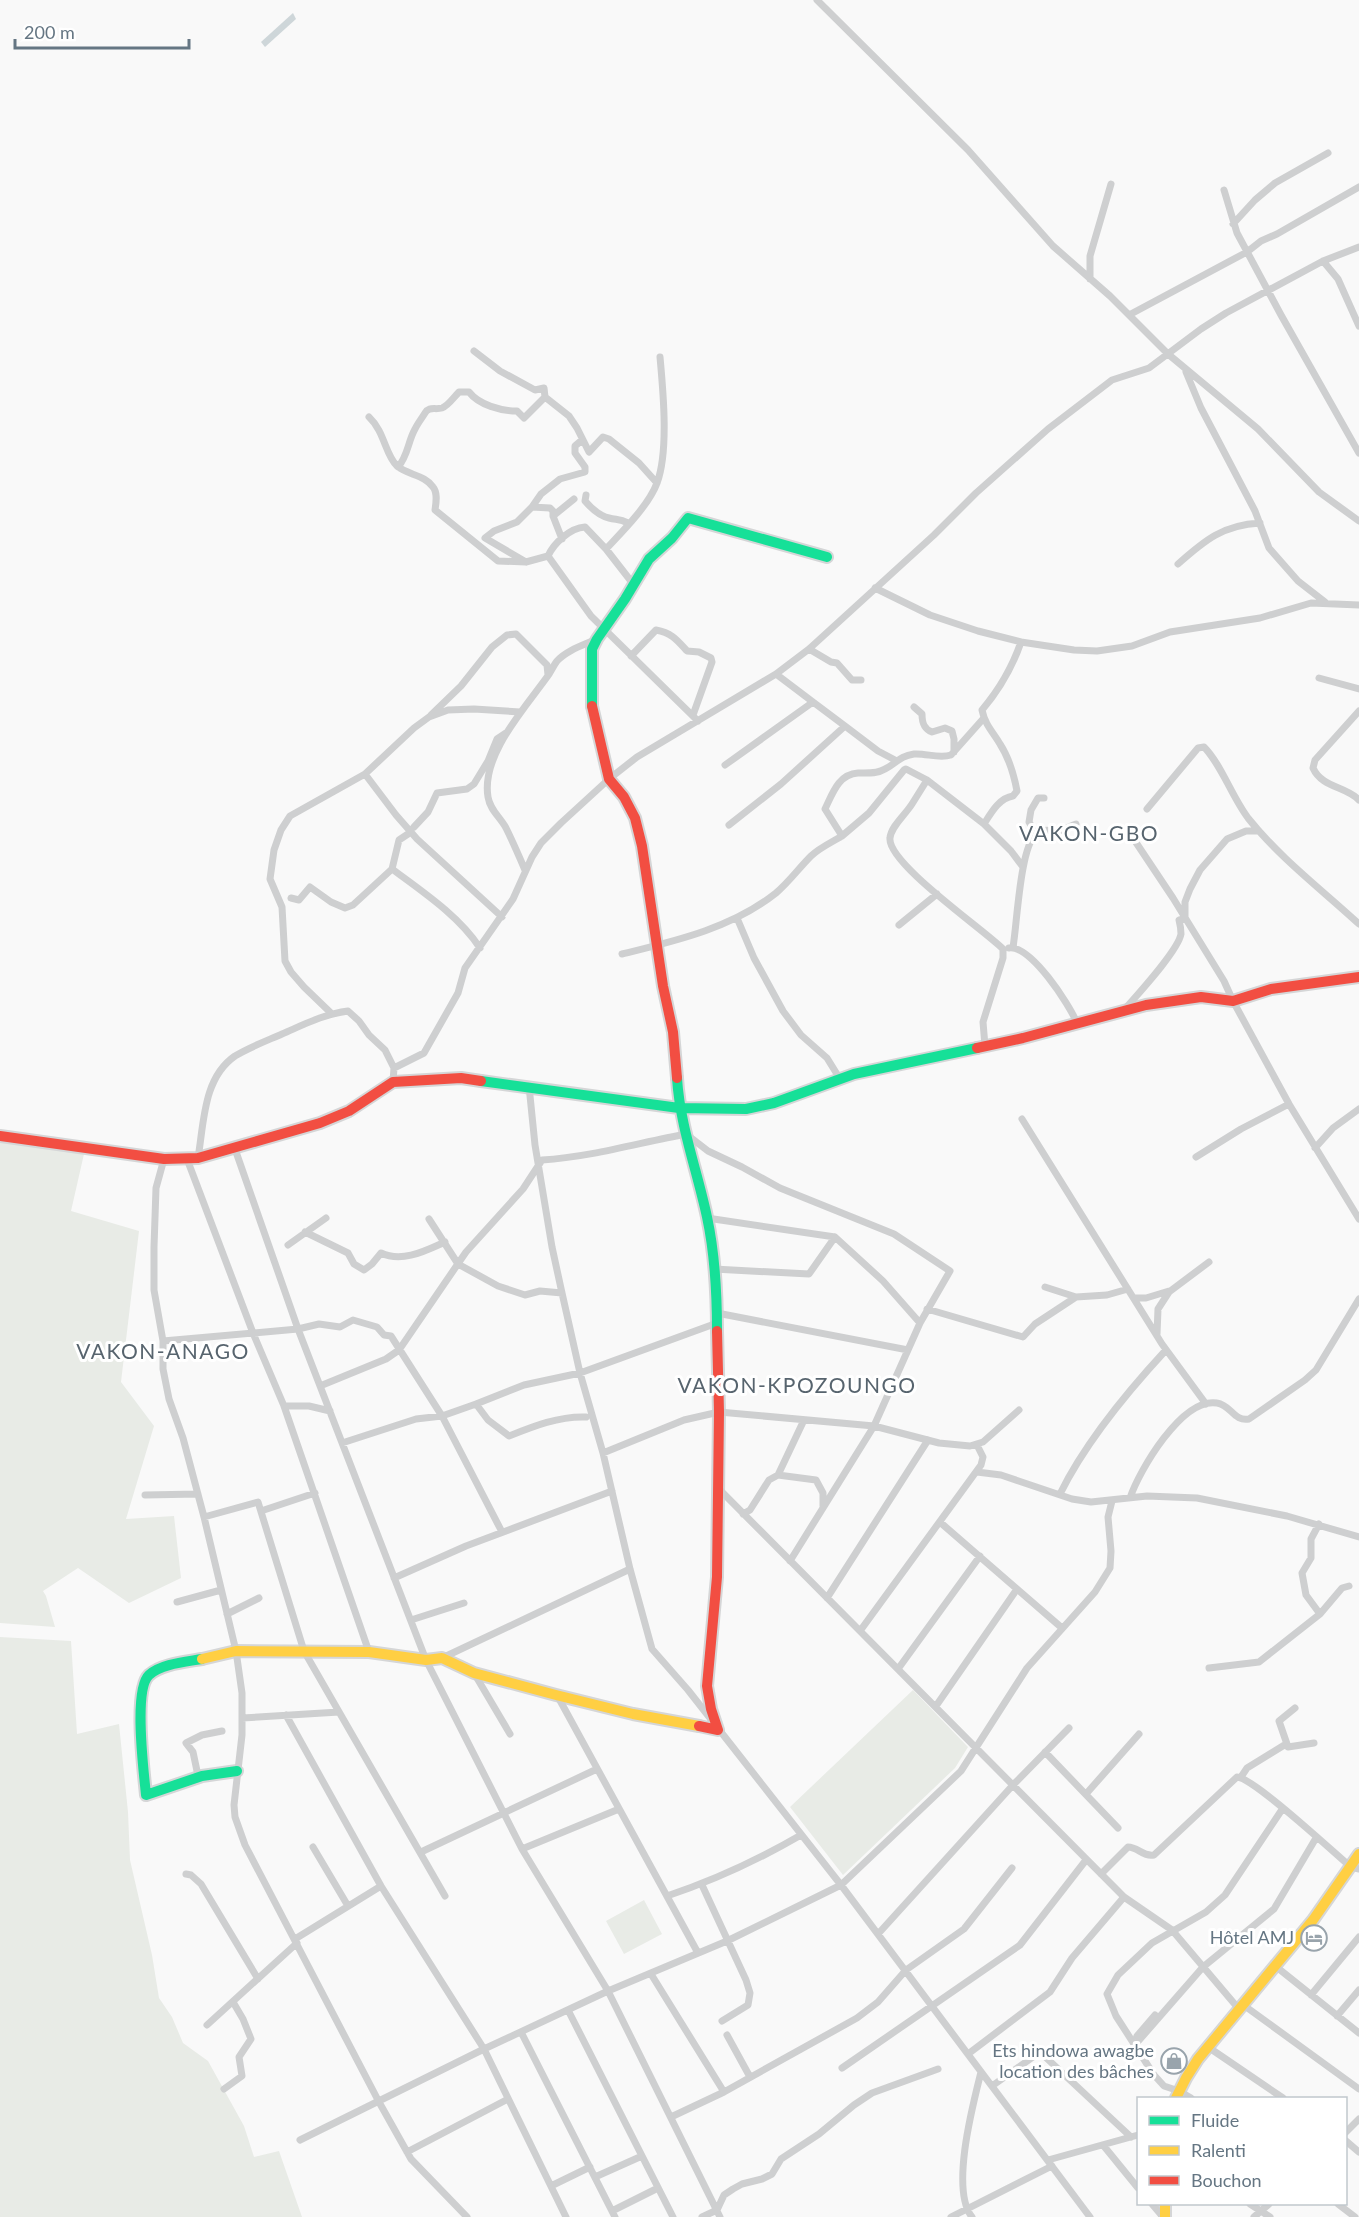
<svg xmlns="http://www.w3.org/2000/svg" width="1359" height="2217" font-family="Lato,sans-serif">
<rect width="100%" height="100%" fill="#f9f9f9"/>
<path fill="#e8ebe6" d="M0 1139 84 1154 71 1211 139 1231 121 1382 154 1426 126 1519 174 1516 181 1578 129 1603 78 1568 43 1591 46 1596 55 1627 0 1623Z
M0 1637 71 1641 77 1734 119 1724 128 1812 130 1860 152 1955 159 1998 172 2017 183 2043 208 2061 244 2126 254 2157 279 2151 302 2217H0Z
M913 1690 968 1747 955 1768 843 1875 790 1807Z
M644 1900 662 1934 624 1954 606 1921Z"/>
<path fill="#ced6d9" d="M293 13 296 19 265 47 261 42Z"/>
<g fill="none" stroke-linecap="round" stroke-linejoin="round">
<g stroke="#d5d6d7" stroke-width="14">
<path id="fast" d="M592 706V649L597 639 625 599 649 559 672 538 688 518 827 557
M677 1078C680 1126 697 1170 707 1217 715 1254 717 1294 717 1331
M481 1081 679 1108 746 1109 774 1103 854 1074 977 1048
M202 1659C185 1662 161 1664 149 1675 133 1690 144 1773 146 1795L202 1776 237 1771"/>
</g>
<g stroke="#d5d6d7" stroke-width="14">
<path id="slow" d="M202 1659 236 1651 369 1652 426 1660 442 1658 474 1673 556 1695 633 1714 699 1726
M1176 2098 1186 2078 1198 2059 1313 1920 1359 1854
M1165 2204V2217"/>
</g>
<g stroke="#d5d6d7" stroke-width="14">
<path id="jam" d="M592 706 609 779 624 797 635 818 642 846 663 986 673 1032 677 1078
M977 1048 1023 1038 1146 1005 1201 997 1233 1001 1271 989 1359 977
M0 1136 164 1159 198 1158 320 1123 349 1111 393 1082 461 1078 481 1081
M699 1726 718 1730 711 1709 707 1686 717 1577 719 1412 717 1331"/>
</g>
<path stroke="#cecfd0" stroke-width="7" d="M817 0 968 150 1053 246 1110 296 1168 354 1258 429 1319 492 1359 521
M1224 190 1237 233 1281 315 1359 453
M1233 224 1255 200 1275 183 1328 153
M1323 261 1338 279 1359 326
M1090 279V256L1111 184
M1129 315 1247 252 1261 241 1277 234 1359 187
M474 351 500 371 535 390 544 388 545 397 569 416 577 428 589 452 603 437 609 439 639 463 657 483
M1186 372 1201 408 1255 511 1269 548 1298 581 1325 602
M369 417C385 432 385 455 397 466 408 475 425 475 433 487 438 493 436 503 435 510L498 561 526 562 548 556 591 616 698 721
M398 467C408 456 408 441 415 429 418 423 422 418 425 413 429 406 435 410 442 408 448 406 454 397 459 392H469C479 405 501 411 517 411L524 418 545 397
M586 495 585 501C591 508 600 516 609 518 617 520 620 519 628 523
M532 507 541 494 560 479 585 472V467L575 453V446L582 440
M562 539 553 516 574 499
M548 556C554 543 570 528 585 527L606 549
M526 562 485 538 494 531 517 522 532 507 550 508 553 511V516
M1178 564C1205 540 1223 525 1260 523
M634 585 606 549C622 532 649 505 657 483 669 451 663 390 660 357
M875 588 930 615 978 631 1021 642
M809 649 831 662 837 663 852 680H861
M631 656 656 630C672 633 677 640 687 651L699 652 711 658 712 662 693 715
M1319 678 1359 689
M813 702 845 726
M914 707 922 714C922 723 924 729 932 732L945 728 952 731 954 739V752
M1359 711 1315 760 1313 768C1322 788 1346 786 1359 800
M431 715 461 686 492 647 507 635 516 634 547 665 548 675
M725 765 813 702 776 674
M365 774 396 815 417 839 502 917
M927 780 984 824
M1147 809 1198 748 1204 747C1221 764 1232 797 1248 818 1280 858 1321 889 1359 924
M729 825 781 784 845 726 878 751 895 760
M414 827 428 812 437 793 467 789 474 784 488 761 497 739 506 733
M1036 834 1029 822 1031 810 1038 798H1044
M842 836 869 813 904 770 906 769 927 780C922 788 917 796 912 804 906 814 891 826 890 838 887 863 983 929 1003 949V958L983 1022 985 1046
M1135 841 1173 898 1224 981 1233 1001 1289 1104 1359 1219
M1023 867 1011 851 984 824C991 813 999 798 1013 796L1017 791C1014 775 1009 758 1000 744 993 732 985 725 982 710 999 690 1012 668 1021 642L1074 650 1097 651 1132 646 1170 632 1260 618 1311 603 1359 605
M392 869C423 892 459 916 480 948
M525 870C519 856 513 842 506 828 500 817 490 810 488 797 481 755 525 708 547 677 551 672 553 666 557 661 567 650 584 645 597 639
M291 898 299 900 310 887 331 902 345 908 353 905 392 869 399 840 411 832
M737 918 754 958 783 1011 801 1035 827 1058 840 1079
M899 925 937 894
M1013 947C1017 925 1020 847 1036 834 1042 828 1052 831 1059 831 1064 830 1070 826 1076 824
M1009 948C1031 945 1069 1004 1077 1023
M622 954C675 941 732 928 776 893 789 882 799 868 811 856 819 848 832 842 842 836L825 809C832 795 838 774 858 773 867 773 877 774 885 769 896 764 899 756 914 754 926 753 939 759 951 755L983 719
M1124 1010C1137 995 1178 951 1181 934 1181 929 1180 924 1179 920L1185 918V902L1190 889 1200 870 1227 839 1246 831H1259
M332 1014 304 987 291 972 285 961 282 907 270 879 274 850 281 830 290 816 365 774 414 728 429 717 448 710 474 709 520 712
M393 1082 394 1068 424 1053 458 993 465 968 513 899 532 857 541 843 561 823 609 779 637 757 776 674 809 649 934 535 976 493 1048 429 1112 380 1149 368 1201 329 1226 313 1323 261 1359 247
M529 1086 535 1145 552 1247 562 1293 580 1373 603 1453 630 1569 652 1649 688 1690 841 1885 1090 2217
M1022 1119 1162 1344 1206 1404
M1315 1148 1333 1128 1359 1109
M235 1149 298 1329 426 1660 522 1849 608 1991 720 2217
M1196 1157 1241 1129 1289 1104
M198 1158C204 1123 203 1078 235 1056 250 1047 266 1041 282 1034 303 1025 324 1014 348 1011L359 1021 369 1035 385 1050 394 1068
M164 1159 156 1188 154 1247V1290L163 1341V1369L169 1399 183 1438 204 1517 236 1651 242 1693V1735L234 1805 235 1817 245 1845 379 2102 411 2159 467 2217
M187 1159 253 1333 284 1406 369 1652
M707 1218 835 1237 883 1281 920 1323
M429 1219 458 1264 498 1286 525 1295 540 1291 562 1293
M305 1232 348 1253 354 1264 364 1270 372 1264 381 1253C402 1263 425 1251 445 1242
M288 1245 326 1218
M714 1269 809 1274 835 1237
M1045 1287 1076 1297
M1134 1298H1146L1169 1291
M927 1309 1023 1337 1035 1324 1076 1297 1107 1295 1128 1289
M717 1313 908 1350
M1157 1334 1158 1309 1169 1292 1209 1262
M163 1341 298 1329 319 1324 340 1327 353 1320 377 1327 384 1335 391 1336 442 1416 476 1404 488 1420 509 1436C534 1426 559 1416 586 1417
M320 1386 386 1359 399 1350 466 1252 523 1189 542 1160C591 1157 638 1143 686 1134L708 1151 742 1167 780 1188 894 1234 950 1271 920 1323 874 1426 790 1561
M476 1404 524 1385 580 1373 717 1323
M284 1406H309L330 1411
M342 1443 416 1419 442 1416 502 1532
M603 1453 684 1420 719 1412 874 1426 939 1443 970 1446 983 1442 1019 1410
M977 1472 1001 1475 1072 1499 1091 1502 1147 1496 1197 1498 1287 1516 1359 1537
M778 1475 816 1480 823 1493V1506
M718 1488 1124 1897 1172 1930 1238 2008
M1060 1494C1084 1445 1129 1390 1166 1350
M145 1495 198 1494
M1130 1498C1139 1471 1182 1397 1217 1403 1231 1405 1234 1422 1249 1419L1305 1380 1316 1370 1359 1299
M261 1511 315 1493
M743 1514 750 1510 769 1480 778 1475 804 1420
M204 1517 258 1502 304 1651 445 1896
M941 1523 1062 1628
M1319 1524 1311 1539V1558L1302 1573 1306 1595 1320 1614
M394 1578 466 1546 612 1491
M827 1598 928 1440
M177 1602 221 1590
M227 1614 259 1598
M411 1620 464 1603
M860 1631 981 1465 983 1457 977 1445
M442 1658 630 1569
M1209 1668 1259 1662 1320 1614 1342 1588 1349 1586
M898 1669 980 1556
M474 1673 510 1734
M557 1695 698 1953
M936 1706 1017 1589
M1295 1708 1279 1721 1288 1747 1314 1743
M286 1715 381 1886 484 2049 566 2217
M242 1718 339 1712
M1045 1752 1118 1828
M202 1775 197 1771 193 1752 186 1743 202 1735 222 1731
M1241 1777 1247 1768 1286 1744
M1086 1794 1139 1734
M313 1847 348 1906
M522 1849 619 1809
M421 1852 597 1769
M186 1874 191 1875 201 1884 258 1979
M1101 1874 1128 1847C1138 1847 1143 1857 1154 1855L1237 1777C1254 1778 1332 1851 1351 1867L1359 1869
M702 1885 746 1980 750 1993 748 2005 722 2021
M667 1896C715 1880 758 1860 801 1835
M878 1934 1013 1785 1069 1728
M295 1939 381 1886
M1274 1965 1359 2033
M651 1974 724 2092
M1311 1995 1359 1937
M1242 2004 1359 2089
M568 2010 673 2217
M1337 2016 1359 1990
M207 2025 297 1943
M521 2032 615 2217
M727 2035 750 2077
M1137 2036 1155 2015
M1134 2046 1203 1967 1274 1909 1316 1838
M1208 2047 1283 2098
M968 2054 1050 1992 1072 1958 1124 1897
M842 2068 1020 1945 1086 1860
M992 2086 1040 2052 1131 2137
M224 2089 242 2076 239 2057 251 2039 243 2019 233 2002
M1191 2098 1179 2091 1164 2086 1154 2075 1116 2016 1107 1994 1118 1975 1152 1943 1206 1912 1225 1895 1283 1808
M671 2117 724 2092 857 2018 878 2002 906 1970 964 1929 1012 1868
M1346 2132 1359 2119
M300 2140 484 2049 608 1991 727 1941 841 1885 961 1771 1027 1668 1095 1592 1110 1568 1111 1551 1108 1517 1112 1501
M1346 2141 1359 2152
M1103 2145 1138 2188
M407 2152 508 2099
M1048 2160 1138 2135
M595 2177 642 2156
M551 2186 590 2167
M1152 2204 1163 2217
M1250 2204 1270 2217
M1338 2204 1355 2217
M612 2211 658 2188
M702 2217 717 2210 724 2195 733 2189 742 2184 762 2179 772 2174 781 2159 819 2134 854 2105 872 2093 938 2069
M951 2217 1052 2166
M972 2217C950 2190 973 2104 981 2072
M1254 2217 1269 2204"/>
<use href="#fast" stroke="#16e098" stroke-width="10"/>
<use href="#slow" stroke="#ffcf43" stroke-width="10"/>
<use href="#jam" stroke="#f24e42" stroke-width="10"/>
</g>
<defs>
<g id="hotel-ring" transform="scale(1.35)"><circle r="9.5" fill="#fff" stroke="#99a4ac" stroke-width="1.5"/><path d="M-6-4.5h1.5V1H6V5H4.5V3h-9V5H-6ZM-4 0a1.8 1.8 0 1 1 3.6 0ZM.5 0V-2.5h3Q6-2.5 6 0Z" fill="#99a4ac"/></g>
<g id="shop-ring" transform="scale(1.35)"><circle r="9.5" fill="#fff" stroke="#99a4ac" stroke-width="1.5"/><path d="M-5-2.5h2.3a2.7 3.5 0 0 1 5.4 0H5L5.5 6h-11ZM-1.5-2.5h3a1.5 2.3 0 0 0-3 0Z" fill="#99a4ac"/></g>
</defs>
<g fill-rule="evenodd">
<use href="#hotel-ring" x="1314" y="1938"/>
<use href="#shop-ring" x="1174" y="2061"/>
</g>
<g text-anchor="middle" stroke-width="6" stroke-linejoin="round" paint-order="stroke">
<g font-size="18" fill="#657683" stroke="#fff" text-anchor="end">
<text x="1294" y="1944">Hôtel AMJ</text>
<text x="1154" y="2057">Ets hindowa awagbe<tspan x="1154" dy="21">location des bâches</tspan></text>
</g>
<g font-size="21" letter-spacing="1.5" fill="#57646e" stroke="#fff">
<text x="1089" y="841">VAKON-GBO</text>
<text x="163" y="1359">VAKON-ANAGO</text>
<text x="797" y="1393">VAKON-KPOZOUNGO</text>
</g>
</g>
<rect x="1137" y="2097" width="210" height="108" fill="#ffffff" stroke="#c1c8cd" stroke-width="1.5"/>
<rect x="1149" y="2116" width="30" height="9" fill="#16e098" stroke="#c1c8cd" stroke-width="1.5"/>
<text x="1191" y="2127" font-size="18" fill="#657683">Fluide</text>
<rect x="1149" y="2146" width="30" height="9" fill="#ffcf43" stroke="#c1c8cd" stroke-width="1.5"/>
<text x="1191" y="2157" font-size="18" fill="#657683">Ralenti</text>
<rect x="1149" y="2176" width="30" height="9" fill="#f24e42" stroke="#c1c8cd" stroke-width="1.5"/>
<text x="1191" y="2187" font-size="18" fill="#657683">Bouchon</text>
<path d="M15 39v9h174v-9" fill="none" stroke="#657683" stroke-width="3"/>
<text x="24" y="39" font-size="18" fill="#657683" stroke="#ffffff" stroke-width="4.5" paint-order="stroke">200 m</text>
</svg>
